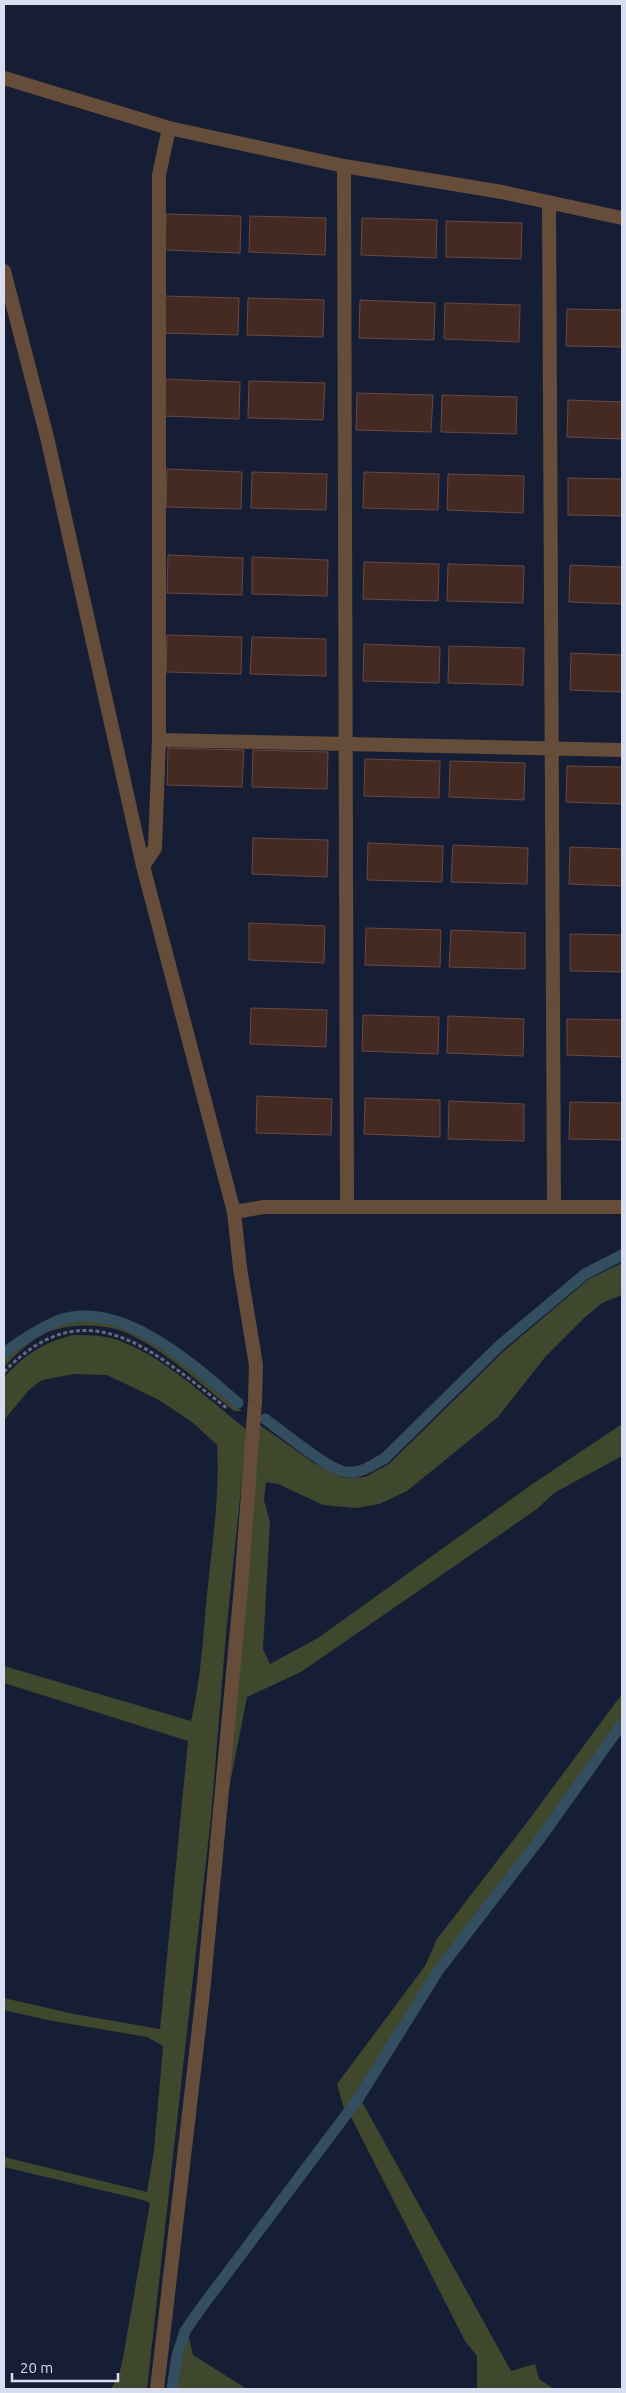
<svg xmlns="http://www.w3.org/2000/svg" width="626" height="2393" font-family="Ubuntu,sans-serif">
<rect width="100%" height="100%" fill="#161e36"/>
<path fill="#3f472d" d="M622 1263V1295L602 1303 584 1318 546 1356 498 1417 407 1491 379 1504 356 1508 323 1505 278 1484 266 1482 264 1500 270 1522 263 1649 270 1664 318 1638 531 1485 622 1424V1456L554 1493 537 1509 301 1672 247 1697 224 1814 257 1423 314 1463 344 1478 365 1477 389 1464 504 1351 589 1279Z
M83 1320C150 1324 194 1368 242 1411H234C202 1385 166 1351 129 1334 106 1323 69 1323 46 1333 31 1340 15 1355 4 1367V1356C30 1336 50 1325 83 1320Z
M73 1335C91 1335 108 1335 125 1343 166 1359 212 1402 247 1430L226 1634 211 1817 147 2389H111L119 2375 123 2358 150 2203 143 2200 4 2167V2157L147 2192 154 2150 163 2046 147 2037 47 2020 4 2010V1998L74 2014 160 2029 188 1741 4 1683V1666L191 1721C201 1679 203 1637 207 1595 212 1545 220 1495 217 1445L192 1422 159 1400 107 1375 74 1374 42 1380 29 1390 4 1420V1377C24 1356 43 1342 73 1335Z
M622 1694V1720L537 1839 435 1969 345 2112 337 2084 425 1966 437 1939 528 1821Z
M361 2100 511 2371 535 2364 539 2379 554 2389H477V2356L465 2341 350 2115Z
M188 2333 193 2355 247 2389H174Z"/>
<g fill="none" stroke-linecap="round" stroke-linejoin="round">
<path stroke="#334e5f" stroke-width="11" d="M4 1353C20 1341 38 1329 57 1321 120 1297 194 1365 238 1403
M265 1419C282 1431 327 1469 346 1472 360 1474 373 1465 385 1458L500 1345 585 1274 622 1255
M172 2389 177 2356 185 2331 201 2308 358 2099 438 1971 539 1840 622 1724"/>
</g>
<path fill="#452a24" stroke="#69473f" d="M166 214 241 216 240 253 165 250Z
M250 216 326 218 325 255 249 252Z
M362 218 437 220 436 258 361 255Z
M446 221 522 223 521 259 446 257Z
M164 296 239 298 238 335 162 333Z
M248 298 324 300 323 337 247 335Z
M360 300 435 303 434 340 359 338Z
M445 303 520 305 519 342 444 339Z
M567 309 622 310V347L566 346Z
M164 379 240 382 239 419 164 416Z
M249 381 325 383 323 420 248 418Z
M357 393 433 395 431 432 356 430Z
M442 395 517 397 516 434 441 432Z
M568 400 622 402V439L567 437Z
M167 469 242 472 241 509 166 507Z
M252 472 327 474 326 510 251 508Z
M364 472 439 474 438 510 363 508Z
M448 474 524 476 523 513 447 510Z
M568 478 622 479V516L568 515Z
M168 555 243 558 242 595 167 593Z
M252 557 328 560 327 596 252 594Z
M364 562 439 564 438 601 363 599Z
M448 564 524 566 523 603 447 601Z
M570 565 622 567V604L569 602Z
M167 635 242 637 241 674 166 672Z
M252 637 326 639V676L250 674Z
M364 644 440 647 439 683 363 681Z
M449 646 524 648 523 685 448 683Z
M571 653 622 655V692L570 690Z
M168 748 244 750 242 787 167 785Z
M253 750 328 752 327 789 252 787Z
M365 759 440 761 439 798 364 796Z
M450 761 525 763 524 800 449 797Z
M567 766 622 767V804L566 802Z
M253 838 328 840 327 877 252 874Z
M368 843 443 846 442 882 367 880Z
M453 845 528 848 527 884 451 882Z
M570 847 622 849V886L569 884Z
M249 923 325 926 324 963 249 960Z
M366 928 441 930 440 967 365 965Z
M451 930 525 933V969L449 967Z
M570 934 622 935V972L570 971Z
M251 1008 327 1010 326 1047 250 1044Z
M363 1015 439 1017 438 1054 362 1051Z
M448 1016 524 1019 523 1056 447 1053Z
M567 1019 622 1020V1057L567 1055Z
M257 1096 332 1099 331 1135 256 1133Z
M365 1098 440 1100V1137L364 1134Z
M449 1101 524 1104V1141L448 1139Z
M570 1102 622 1103V1140L569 1139Z"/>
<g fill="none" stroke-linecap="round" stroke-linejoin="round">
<path stroke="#636a7f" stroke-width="3" stroke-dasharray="4 2.5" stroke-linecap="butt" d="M4 1372C87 1285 155 1353 228 1409"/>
<path stroke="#664d39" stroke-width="14" d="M4 78 169 128 344 166 502 192 622 218
M344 166 347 1207
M549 204 554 1207
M4 271 47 437 143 866 234 1212 240 1268 256 1365 255 1401 241 1587 203 1993 157 2389
M159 740 622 750
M143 866 155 848 159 740V175L169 128
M234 1212 264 1207H622"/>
</g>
<rect width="626" height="2393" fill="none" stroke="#d8deef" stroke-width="10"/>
<path d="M12 2373v8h106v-8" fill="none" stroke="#d8deef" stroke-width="2.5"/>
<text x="20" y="2373" font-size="15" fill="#d8deef" stroke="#161e36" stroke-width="4" paint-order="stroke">20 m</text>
</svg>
